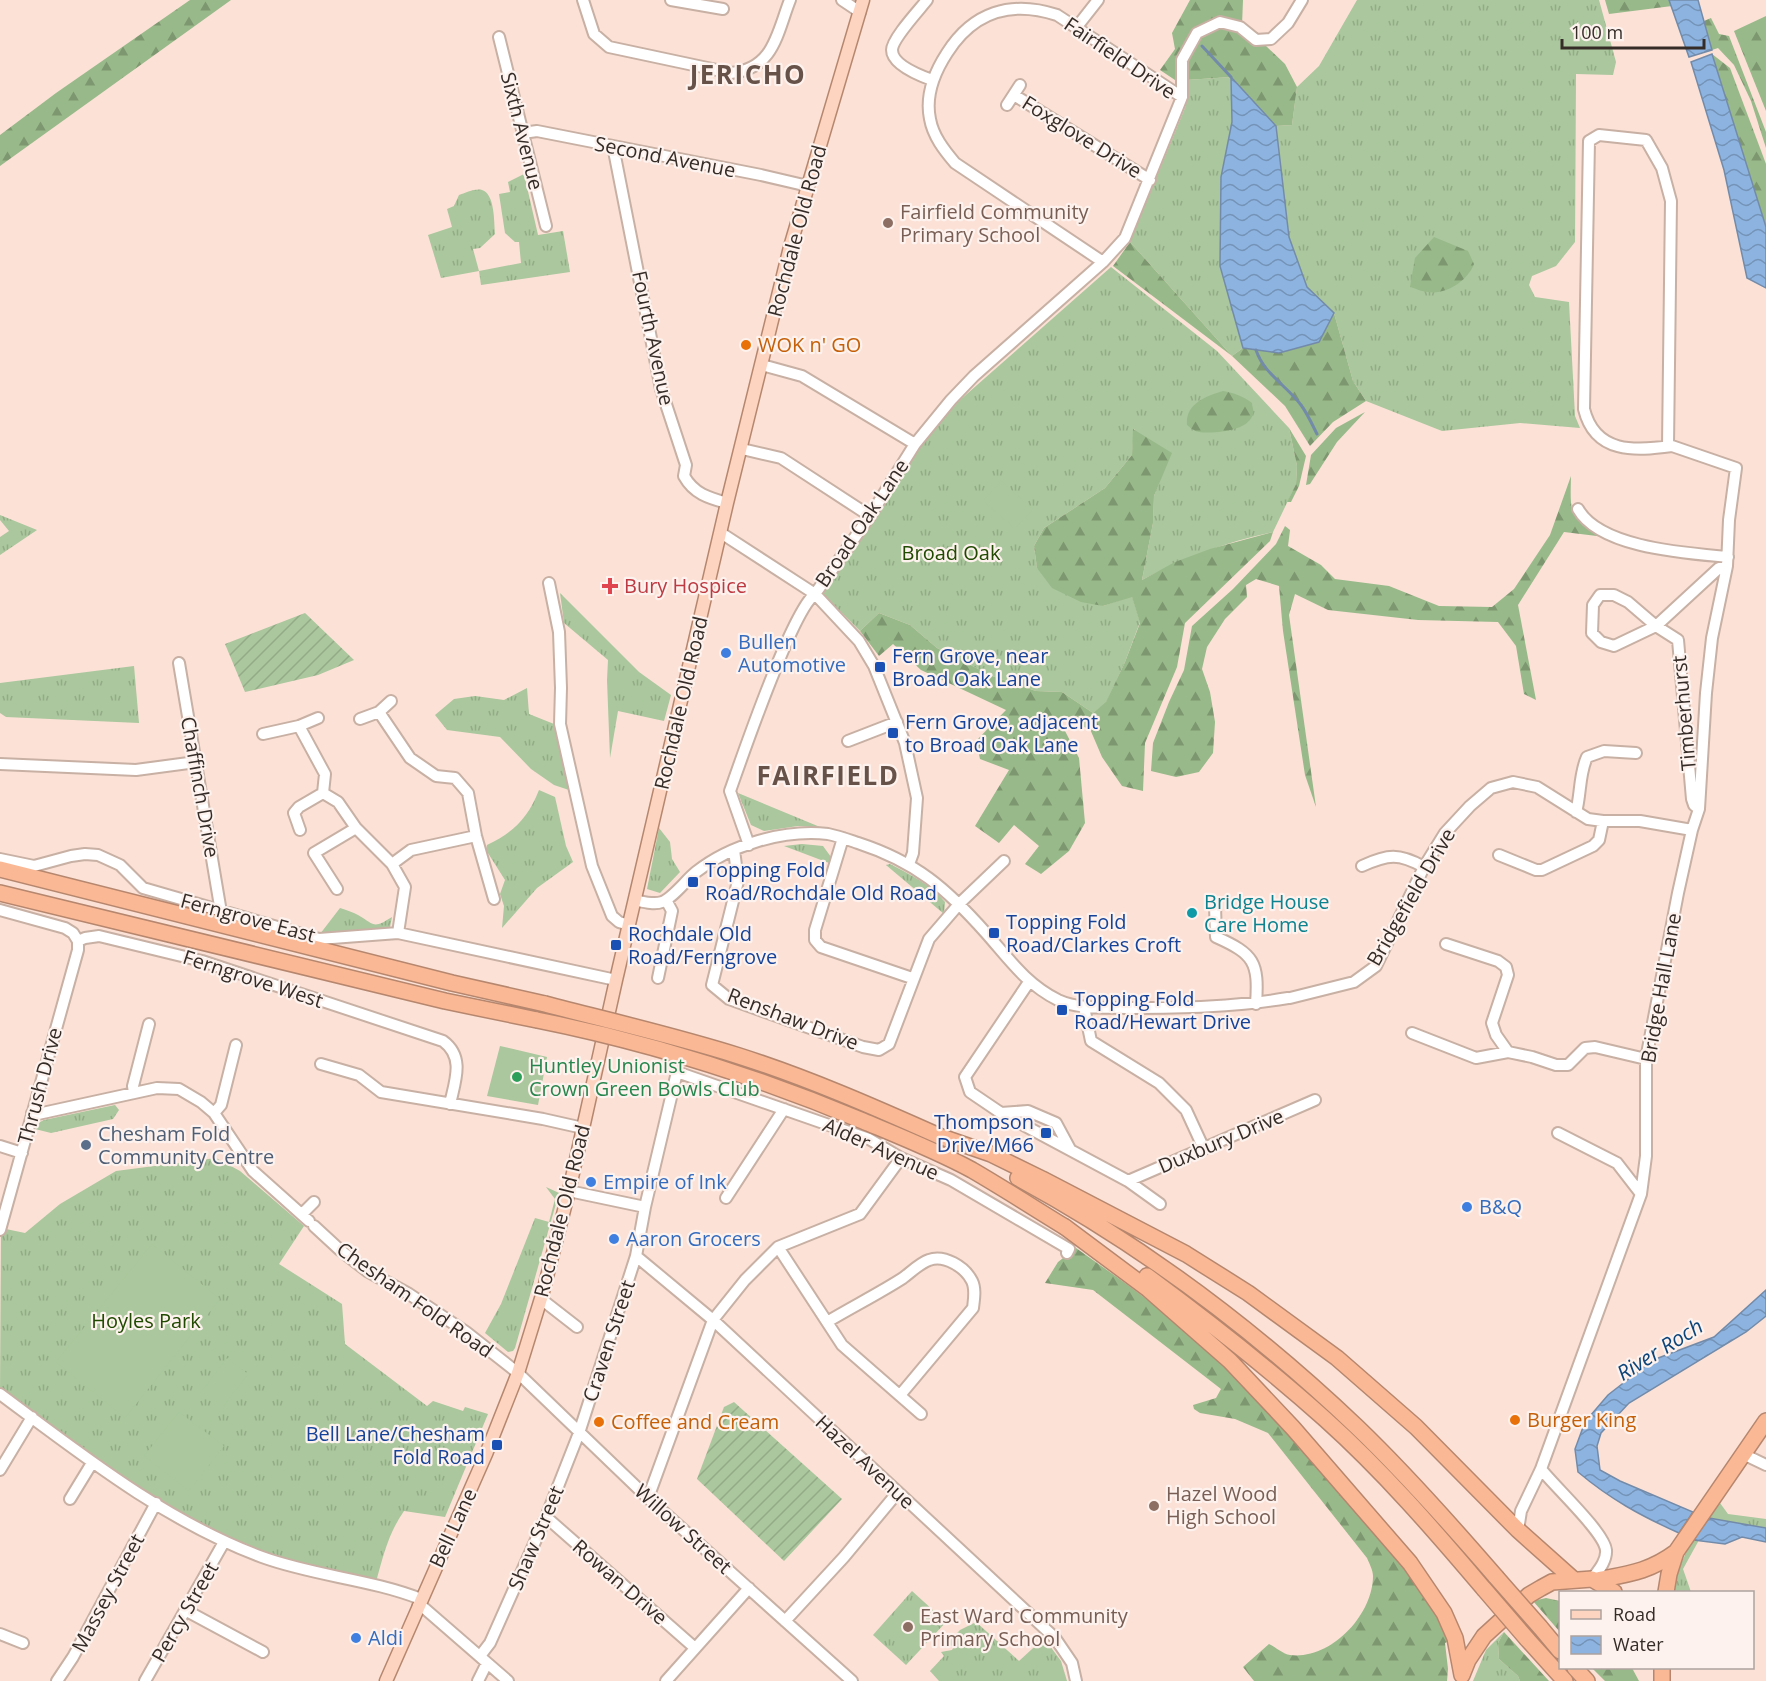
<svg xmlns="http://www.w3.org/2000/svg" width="1766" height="1681" font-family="'Open Sans',sans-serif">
<defs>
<pattern id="grass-tufts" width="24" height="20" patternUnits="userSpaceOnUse" patternTransform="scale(1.5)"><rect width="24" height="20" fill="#aac79d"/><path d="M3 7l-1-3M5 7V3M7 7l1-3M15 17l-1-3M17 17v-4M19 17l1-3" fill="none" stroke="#93ab87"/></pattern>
<pattern id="forest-firs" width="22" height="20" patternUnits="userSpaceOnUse" patternTransform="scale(1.5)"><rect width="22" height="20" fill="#98b989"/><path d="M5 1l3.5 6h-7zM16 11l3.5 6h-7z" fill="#7d9770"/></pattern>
<pattern id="garden-furrows" width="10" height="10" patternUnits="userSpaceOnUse" patternTransform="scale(1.5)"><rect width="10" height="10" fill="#aac79d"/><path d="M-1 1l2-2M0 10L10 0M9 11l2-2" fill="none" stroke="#93ab87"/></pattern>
<pattern id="water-waves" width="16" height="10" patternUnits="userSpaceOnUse" patternTransform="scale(1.5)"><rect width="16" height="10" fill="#8db4e1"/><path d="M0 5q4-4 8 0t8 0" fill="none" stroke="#7493b6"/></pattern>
</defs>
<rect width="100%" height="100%" fill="#fbe1d6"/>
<path fill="url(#grass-tufts)" d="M1357 0H1599L1616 62 1613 75 1576 74 1575 242 1556 266 1532 276 1529 285 1535 297 1569 302 1575 416 1580 428 1520 423 1442 431 1366 401 1353 381 1334 313 1307 287 1289 237 1276 126 1292 125 1297 87 1319 66Z
M1231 77 1232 122 1221 177 1220 266 1243 348 1232 356 1130 242 1185 108 1189 94 1186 80Z
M524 174 538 235 563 231 570 272 481 285 479 271 441 278 428 235 452 227 447 209 454 206 459 195C465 193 476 188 482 190 495 194 494 222 495 234L480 248 473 249 479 271 521 263 519 242H515L505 233 499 194 510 192 508 182Z
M1111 267 1217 351 1289 428 1297 466 1296 484 1273 532C1226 542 1183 558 1142 580L1153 523 1154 496 1162 475 1134 429 1132 455 1105 488 1044 528 1034 546 1037 568 1103 606 1132 596 1140 622 1125 662 1106 703 1093 713 1062 692 1036 691 992 676 937 648 910 625 879 613 860 631 823 594 890 496 920 444 960 400Z
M0 515 37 530 0 555V537L9 531 0 520Z
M560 593 639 672 671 695 664 721 618 711 610 758 607 680 608 660 564 623Z
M134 666 139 723 6 717 0 713V683Z
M527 688 529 714 554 724C558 746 567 767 569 790L554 785 531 769 500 737 447 730 435 715 454 699 475 696 504 700Z
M539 790 555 797 566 846 573 862 537 888 502 928 504 906 500 894 505 880 486 850 487 845C514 832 528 818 539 790Z
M738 793 820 827 798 826 764 831 751 825Z
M659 828 670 842 672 859 680 872 660 893 647 889Z
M802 844 823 846 831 857 829 863 784 846Z
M890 864C909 874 932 885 945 902L944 914 886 865Z
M340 908C346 910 353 912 358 915 375 925 373 929 392 917L390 927 385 931 320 934Z
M115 1105 119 1110 113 1119 51 1133 35 1129 38 1123 44 1120Z
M216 1158 240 1171 304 1226 279 1264 342 1304 345 1344 427 1406 433 1401 463 1411 465 1407 488 1414 445 1517 404 1511C389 1532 383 1556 376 1582L266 1558 156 1503 0 1395 1 1228 25 1233 60 1204 116 1171Z
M546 1187 559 1193 515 1348 513 1351 508 1352 485 1333 501 1304 535 1218 549 1222 555 1199Z
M1720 1503 1728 1514 1766 1519V1528L1709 1518Z
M1693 1540H1699L1683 1569 1691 1592H1674C1676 1573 1683 1557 1693 1540Z
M912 1591 946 1622 906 1665 873 1635Z
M976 1622 1019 1661 1044 1638 1061 1661 1067 1681H939L930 1671 944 1656 941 1652 952 1650 955 1645 944 1647 960 1630Z
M1504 1632 1498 1643 1499 1659 1518 1676 1520 1681H1473L1486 1650Z"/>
<path fill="url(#forest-firs)" d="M190 0H231L0 166V135L56 93Z
M1190 0H1243L1242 25 1219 19 1196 32 1178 82 1160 70 1175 49 1172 33Z
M1605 0H1669L1672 6 1609 14Z
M1766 16V111L1734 31Z
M1711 18 1719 34 1729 36 1766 132V148L1751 101 1734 65 1718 48 1712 50 1704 21Z
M1220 26 1238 30 1253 43 1266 46 1285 64 1297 87 1292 125 1276 126 1231 77 1186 80 1185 60 1199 36Z
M1712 54 1730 68 1766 164V227Z
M1434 237 1468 251 1474 264C1468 280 1447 295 1428 292 1422 292 1415 288 1410 287L1415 258Z
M1130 242 1232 356 1243 348 1279 353 1319 342 1334 313 1353 381 1366 401 1333 422 1310 446 1285 406 1232 356 1113 266Z
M1223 391C1234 393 1243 396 1252 403 1252 406 1254 410 1253 413 1251 431 1213 434 1199 432 1194 431 1191 428 1187 425 1185 404 1206 396 1223 391Z
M1365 412 1337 442 1310 484 1306 485 1311 455 1336 428Z
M1289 428 1306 456 1299 486 1291 502H1287L1296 484 1297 466Z
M1133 429 1172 453 1154 496 1153 523 1142 580 1175 562 1210 549 1273 532 1270 541 1185 623 1177 667 1145 743 1143 791 1122 786 1102 757 1090 729 1056 718 1065 731 1079 758 1085 823 1069 851 1041 874 1025 864 1039 846 1014 825 999 843 975 826 1009 770 980 759 976 741 1006 710 921 670 893 644 879 656 860 631 879 613 910 625 937 648 992 676 1036 691 1062 692 1093 713 1106 702 1125 662 1140 623 1132 597 1103 606 1081 602 1052 588 1037 568 1034 546 1044 528 1105 488 1132 455Z
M1571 476C1570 516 1569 518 1605 537L1564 532 1518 605 1536 700 1524 694 1516 646 1498 622 1418 620 1328 610 1295 594 1289 615 1316 807 1305 775 1283 631 1279 586 1256 579 1246 585 1247 597 1225 619 1207 647 1202 669 1210 692 1215 722 1213 753 1199 772 1176 777 1151 771 1153 743 1169 702 1184 670 1192 626 1233 589 1276 544 1285 526 1290 530 1288 546 1321 565 1335 579 1389 586 1439 606 1492 607 1514 589 1550 535Z
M1076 1248C1114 1275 1153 1302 1188 1333 1252 1389 1309 1453 1363 1518 1395 1556 1430 1596 1449 1641L1445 1643 1448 1669 1447 1681H1254L1243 1667 1269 1644C1275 1647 1283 1654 1290 1655 1331 1660 1373 1615 1373 1576 1373 1570 1369 1563 1367 1558L1268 1433 1235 1419 1200 1413 1194 1409 1193 1405 1216 1398 1221 1389 1093 1290 1045 1283 1058 1262Z
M1546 1598 1560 1601V1632L1533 1601Z
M1504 1632 1549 1681H1520L1518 1676 1499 1659 1498 1643Z
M1592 1668H1632L1639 1681H1605Z"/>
<path fill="url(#garden-furrows)" d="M305 613 354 660 318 675 245 692 225 644Z
M734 1402 842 1499 784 1561 697 1479 724 1407Z"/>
<path fill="#aac79d" d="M1001 481 1033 509 1015 529 983 501Z
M500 1046 547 1057 538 1105 487 1096Z
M152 1244 220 1299 125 1418 56 1362Z
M227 1358 248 1374 223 1407 202 1391Z
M179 1412 224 1446 189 1491 144 1456Z"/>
<path fill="url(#water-waves)" stroke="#738ba9" stroke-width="1.5" d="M1669 0H1698L1712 50 1689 57Z
M1712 54 1766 227V288L1747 278 1724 170 1691 62Z
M1231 77 1276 126 1289 237 1307 287 1334 313 1319 342 1279 353 1243 348 1220 266 1221 177 1232 122Z
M1766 1290V1316L1746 1332 1629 1403 1601 1433 1597 1446 1600 1470 1620 1481 1693 1512 1679 1533C1641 1516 1610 1499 1578 1472L1575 1449 1585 1422 1608 1395 1653 1360 1714 1337Z
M1709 1518 1766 1528V1542L1742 1537 1725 1544 1693 1540Z"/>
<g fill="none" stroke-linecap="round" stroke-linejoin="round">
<path stroke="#738ba9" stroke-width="3" d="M1202 46 1231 77
M1256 350C1264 374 1286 385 1301 405 1307 413 1312 424 1317 434"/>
<g stroke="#c8b0a4" stroke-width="14">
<path id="minor" d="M583 0 594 34 609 47 731 73C774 69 777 33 790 0
M671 0 723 9
M842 0 860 12
M927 0C919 10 892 39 892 50 892 65 921 76 932 80
M1076 28 1098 0
M499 37 546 226
M1014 95 1150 180
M1182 97V60L1197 33 1220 22 1240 27 1256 40 1271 39 1288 23 1302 0
M1007 105 1020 85
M523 133 537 131 761 175 808 186
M613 146 661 389 686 465 684 476C694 494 709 498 727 503
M762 365 802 376 915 444
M742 449 781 458 870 516
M1578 509C1600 548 1686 553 1728 557
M721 533 815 594 859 641 874 666 905 743 917 798 913 853 909 864
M549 583 559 632 561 688 560 724 592 866 612 916 619 922 629 925
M179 663 221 912
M379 712 410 758 436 776 455 778 468 793 476 836 494 899
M360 719 379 712 391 701
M299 726 325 774 323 793 338 802 356 828 392 864 405 887 398 933
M263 734 299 726 318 718
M848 741 897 722
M0 764 136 770 196 762
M1699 809 1694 805 1692 799 1678 640 1656 626 1628 602 1614 595H1600L1593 605 1592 633 1601 642 1614 646 1656 626 1719 568 1727 566
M1576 812C1581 794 1579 774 1587 757L1604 751 1636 753
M300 830 294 813 299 807 323 793
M843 838 815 930V940L821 947 912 978
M749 845 730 791C742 757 792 611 815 594L870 516 915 444 951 400 974 376 1103 262 1125 238 1182 97 1057 15C1011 0 973 12 947 53 934 73 925 95 930 119 933 136 944 150 955 163L1103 262
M734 850 738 881 712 985 729 999 863 1047 879 1050 889 1044 929 939 960 903 1004 861
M1499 855 1536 870H1542L1593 846 1599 840 1603 821
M0 859 34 866 71 856 85 854 98 855 120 865 143 888 319 939 398 933 616 980
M392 864 411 850 476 836
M1362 866C1388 854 1399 853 1424 867
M337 889 314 853 356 828
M635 900C644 902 654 905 662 902 673 898 686 880 696 872 730 845 784 829 828 834 838 836 849 840 858 843 916 862 946 888 986 933 1009 959 1026 984 1058 1000 1080 1010 1106 1007 1130 1008 1183 1008 1235 1007 1288 998
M1215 906 1216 937C1254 954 1259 962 1256 1004
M0 910 65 928 73 933 78 941
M78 941 85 938 99 936 202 961 443 1041C465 1057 455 1081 450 1104
M1446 944 1498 961 1506 967 1508 975 1492 1023 1496 1035 1508 1052
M658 978 672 911 666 900
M1029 982 965 1077 970 1092 1001 1113 1128 1181 1160 1204
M1290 998 1354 982 1376 966 1424 867 1445 833 1470 806 1491 788 1513 782 1537 787 1588 819 1603 821H1640L1692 830
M1084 1007 1091 1041 1159 1083 1186 1110 1204 1149
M1412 1033 1476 1058 1508 1052 1532 1057 1556 1065H1568L1585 1048 1595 1047 1646 1059
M321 1064 359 1075 381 1092 543 1119 583 1128
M134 1093 133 1086 149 1024
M32 1113 38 1114 157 1088 179 1089 201 1102 214 1113 253 1171 309 1221
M214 1113 221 1105 236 1045
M1001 1113 1028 1111 1056 1123 1070 1149
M1558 1133 1617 1163 1641 1194
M0 1146 22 1153
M1128 1181 1315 1100
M569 1191 645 1207
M726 1198 784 1109
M302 1214 314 1202
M314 1226 340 1250 367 1271 409 1294 466 1332 518 1373 648 1498 852 1681
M0 1230 78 950V941
M778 1247 842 1345 921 1414
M636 1256 713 1320 1055 1638 1072 1663 1076 1681
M541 1299 577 1327
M827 1322C852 1307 878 1294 903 1278 911 1272 920 1263 929 1260 944 1254 965 1267 972 1281 976 1289 974 1299 973 1308L901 1394
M0 1394C82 1455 165 1521 262 1557 314 1576 370 1579 421 1599
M1743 1454 1766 1465
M1541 1469C1554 1486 1604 1532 1606 1550 1607 1561 1598 1571 1592 1579
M0 1470 32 1417
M648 1498 713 1320 745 1280 778 1247 860 1214 901 1158
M70 1499 92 1463
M546 1517 695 1648
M1518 1530 1521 1511 1541 1469 1641 1194 1646 1156V1059L1678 893 1692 830 1699 809 1706 693 1712 638 1727 566 1729 520 1736 468 1672 446C1635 451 1595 454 1584 409L1589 141 1599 135 1646 140 1662 168 1671 201 1668 446
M418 1606 424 1608 508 1681
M185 1610 263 1652
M785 1621 844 1557 898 1492
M0 1634 23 1643
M480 1656 490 1643 546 1517 579 1433 636 1256 645 1207 677 1072 869 1139 901 1158 951 1180 1069 1249 1067 1253
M57 1681 73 1657 156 1503
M145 1681 224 1542
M478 1681 487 1663
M666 1681 749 1588"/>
</g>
<g stroke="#b6876e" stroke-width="15">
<path id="major" d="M386 1681 486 1454 518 1373 543 1292 569 1191 616 980 727 503 790 247 863 0"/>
</g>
<g stroke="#b6876e" stroke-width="18">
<path id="highway" d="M0 869 452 983 545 1004
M0 893 445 1001 537 1020
M939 1136 991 1154 1042 1179 1186 1254 1248 1293 1337 1358 1416 1427 1518 1530 1573 1579
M1018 1178C1142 1245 1256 1331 1357 1427 1407 1475 1452 1526 1496 1577
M1065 1227 1148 1289 1230 1361 1293 1428 1410 1563 1444 1613 1455 1638 1462 1675
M1147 1276C1208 1321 1268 1368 1325 1419 1383 1471 1434 1530 1484 1589
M1597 1580C1628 1574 1649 1572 1676 1552
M1666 1592 1669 1574 1676 1552 1766 1421
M1540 1627 1560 1651
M1527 1639 1565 1681
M1575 1668 1587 1681
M1462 1675 1468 1660 1484 1636 1529 1595 1541 1588 1552 1582 1592 1579 1614 1592
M1662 1681V1668"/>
</g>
<use href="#minor" stroke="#fff" stroke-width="10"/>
<use href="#major" stroke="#fdd4bf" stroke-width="12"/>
<use href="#highway" stroke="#fbb895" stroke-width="15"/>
<g stroke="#b6876e" stroke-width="18" stroke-linecap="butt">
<path id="highway-bridge" d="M545 1004C610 1021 676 1036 739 1056 808 1078 874 1107 939 1136
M537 1020C652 1043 756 1076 863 1121 899 1136 937 1151 972 1170 1003 1188 1034 1208 1065 1227
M1496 1577 1540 1627
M1484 1589 1527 1639"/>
</g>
<use href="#highway-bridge" stroke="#fbb895" stroke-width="15"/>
</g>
<g fill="#8d6e63" stroke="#fdf2ed" stroke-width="2">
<circle cx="888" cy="223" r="6"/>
<circle cx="1154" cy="1506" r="6"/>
<circle cx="908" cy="1627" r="6"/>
</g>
<g fill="#e8710a" stroke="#fdf2ed" stroke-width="2">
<circle cx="746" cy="345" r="6"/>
<circle cx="1515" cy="1420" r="6"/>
<circle cx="599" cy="1422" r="6"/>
</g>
<path fill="#e0444e" stroke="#fdf2ed" stroke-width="2" d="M607 577h6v6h6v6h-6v6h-6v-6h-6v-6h6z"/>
<g fill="#3f7fe0" stroke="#fdf2ed" stroke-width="2">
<circle cx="726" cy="653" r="6"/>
<circle cx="591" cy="1182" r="6"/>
<circle cx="1467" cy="1207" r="6"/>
<circle cx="614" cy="1239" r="6"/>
<circle cx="356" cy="1638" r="6"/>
</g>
<g fill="#1a4fb4" stroke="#fdf2ed" stroke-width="2">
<rect x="874" y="661" width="12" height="12" rx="3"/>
<rect x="887" y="727" width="12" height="12" rx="3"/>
<rect x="687" y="876" width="12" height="12" rx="3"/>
<rect x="988" y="927" width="12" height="12" rx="3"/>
<rect x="610" y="939" width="12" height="12" rx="3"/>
<rect x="1056" y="1004" width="12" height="12" rx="3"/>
<rect x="1040" y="1127" width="12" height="12" rx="3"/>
<rect x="491" y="1439" width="12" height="12" rx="3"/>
</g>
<circle fill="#0f9aa8" stroke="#fdf2ed" stroke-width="2" cx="1192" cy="913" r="6"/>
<circle fill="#2e9e5b" stroke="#fdf2ed" stroke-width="2" cx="517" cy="1077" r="6"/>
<circle fill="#5c6f8a" stroke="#fdf2ed" stroke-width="2" cx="86" cy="1145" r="6"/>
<g text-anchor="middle" stroke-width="4.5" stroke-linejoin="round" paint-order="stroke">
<g font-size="20" fill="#352b27" stroke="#fdf2ed">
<text transform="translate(1120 58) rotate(34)" y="7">Fairfield Drive</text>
<text transform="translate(522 131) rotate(76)" y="7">Sixth Avenue</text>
<text transform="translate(1082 137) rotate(32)" y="7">Foxglove Drive</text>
<text transform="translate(665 157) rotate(11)" y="7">Second Avenue</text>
<text transform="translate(797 231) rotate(-75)" y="7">Rochdale Old Road</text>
<text transform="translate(653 338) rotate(78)" y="7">Fourth Avenue</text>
<text transform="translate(862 523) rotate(-56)" y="7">Broad Oak Lane</text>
<text transform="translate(681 703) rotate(-77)" y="7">Rochdale Old Road</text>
<text transform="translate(1684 713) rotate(-95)" y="7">Timberhurst</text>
<text transform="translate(200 787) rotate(80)" y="7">Chaffinch Drive</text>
<text transform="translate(1411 897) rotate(-60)" y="7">Bridgefield Drive</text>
<text transform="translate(248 918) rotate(15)" y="7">Ferngrove East</text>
<text transform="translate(253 979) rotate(18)" y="7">Ferngrove West</text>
<text transform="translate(1661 988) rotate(-80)" y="7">Bridge Hall Lane</text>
<text transform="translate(793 1019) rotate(21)" y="7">Renshaw Drive</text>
<text transform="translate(40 1086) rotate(-75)" y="7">Thrush Drive</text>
<text transform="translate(1221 1141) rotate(-23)" y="7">Duxbury Drive</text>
<text transform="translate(881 1149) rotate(24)" y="7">Alder Avenue</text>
<text transform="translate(562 1211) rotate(-76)" y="7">Rochdale Old Road</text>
<text transform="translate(415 1300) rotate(35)" y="7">Chesham Fold Road</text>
<text transform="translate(609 1341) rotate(-72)" y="7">Craven Street</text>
<text transform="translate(865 1462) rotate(43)" y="7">Hazel Avenue</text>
<text transform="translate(453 1528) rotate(-65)" y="7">Bell Lane</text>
<text transform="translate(683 1529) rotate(42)" y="7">Willow Street</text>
<text transform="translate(536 1538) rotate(-67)" y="7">Shaw Street</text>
<text transform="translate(620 1582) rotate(41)" y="7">Rowan Drive</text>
<text transform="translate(108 1593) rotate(-62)" y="7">Massey Street</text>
<text transform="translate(185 1612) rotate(-60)" y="7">Percy Street</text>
</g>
<g font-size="20" fill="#785e54" stroke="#fdf2ed" text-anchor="start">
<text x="900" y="219">Fairfield Community<tspan x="900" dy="23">Primary School</tspan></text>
<text x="1166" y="1501">Hazel Wood<tspan x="1166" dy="23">High School</tspan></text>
<text x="920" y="1623">East Ward Community<tspan x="920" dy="23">Primary School</tspan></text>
</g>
<g font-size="20" fill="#c56008" stroke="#fdf2ed" text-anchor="start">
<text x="758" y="352">WOK n' GO</text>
<text x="1527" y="1427">Burger King</text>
<text x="611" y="1429">Coffee and Cream</text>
</g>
<g font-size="20" fill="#214a01" stroke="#fdf2ed">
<text x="951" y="560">Broad Oak</text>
<text x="146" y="1328">Hoyles Park</text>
</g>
<g font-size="20" fill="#be3a42" stroke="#fdf2ed" text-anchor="start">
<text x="624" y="593">Bury Hospice</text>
</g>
<g font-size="20" fill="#366cbe" stroke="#fdf2ed" text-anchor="start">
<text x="738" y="649">Bullen<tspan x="738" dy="23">Automotive</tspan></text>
<text x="603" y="1189">Empire of Ink</text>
<text x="1479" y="1214">B&amp;Q</text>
<text x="626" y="1246">Aaron Grocers</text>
<text x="368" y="1645">Aldi</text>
</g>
<g font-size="20" fill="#164399" stroke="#fdf2ed" text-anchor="start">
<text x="892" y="663">Fern Grove, near<tspan x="892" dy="23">Broad Oak Lane</tspan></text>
<text x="905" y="729">Fern Grove, adjacent<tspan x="905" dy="23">to Broad Oak Lane</tspan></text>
<text x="705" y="877">Topping Fold<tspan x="705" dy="23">Road/Rochdale Old Road</tspan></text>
<text x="1006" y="929">Topping Fold<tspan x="1006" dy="23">Road/Clarkes Croft</tspan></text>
<text x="628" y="941">Rochdale Old<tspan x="628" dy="23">Road/Ferngrove</tspan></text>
<text x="1074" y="1006">Topping Fold<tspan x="1074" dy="23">Road/Hewart Drive</tspan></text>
<text x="1034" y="1129" text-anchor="end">Thompson<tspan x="1034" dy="23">Drive/M66</tspan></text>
<text x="485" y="1441" text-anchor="end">Bell Lane/Chesham<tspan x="485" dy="23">Fold Road</tspan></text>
</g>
<g font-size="20" fill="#0d838f" stroke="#fdf2ed" text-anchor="start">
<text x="1204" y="909">Bridge House<tspan x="1204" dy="23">Care Home</tspan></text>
</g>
<g font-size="20" fill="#27864d" stroke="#fdf2ed" text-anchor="start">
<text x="529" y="1073">Huntley Unionist<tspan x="529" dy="23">Crown Green Bowls Club</tspan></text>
</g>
<g font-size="20" fill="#4e5e75" stroke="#fdf2ed" text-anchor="start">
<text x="98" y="1141">Chesham Fold<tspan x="98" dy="23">Community Centre</tspan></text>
</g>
<g font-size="21" font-style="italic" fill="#0d457b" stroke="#fdf2ed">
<text transform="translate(1660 1350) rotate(-32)" y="7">River Roch</text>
</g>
<g font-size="26" font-weight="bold" letter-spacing="1.5" fill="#675249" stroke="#fdf2ed">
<text x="748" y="84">JERICHO</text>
<text x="828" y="785">FAIRFIELD</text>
</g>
</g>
<rect x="1559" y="1591" width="195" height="78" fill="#fdf2ed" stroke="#ada29e" stroke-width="1.5"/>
<rect x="1571" y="1610" width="30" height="9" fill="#fdd4bf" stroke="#ada29e" stroke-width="1.5"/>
<text x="1613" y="1621" font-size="18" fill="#352b27">Road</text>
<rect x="1571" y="1636" width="30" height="18" fill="url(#water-waves)" stroke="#ada29e" stroke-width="1.5"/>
<text x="1613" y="1651" font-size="18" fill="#352b27">Water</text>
<path d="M1562 39v9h142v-9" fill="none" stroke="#352b27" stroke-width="3"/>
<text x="1571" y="39" font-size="18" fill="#352b27" stroke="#fdf2ed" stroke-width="4.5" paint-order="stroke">100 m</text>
</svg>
